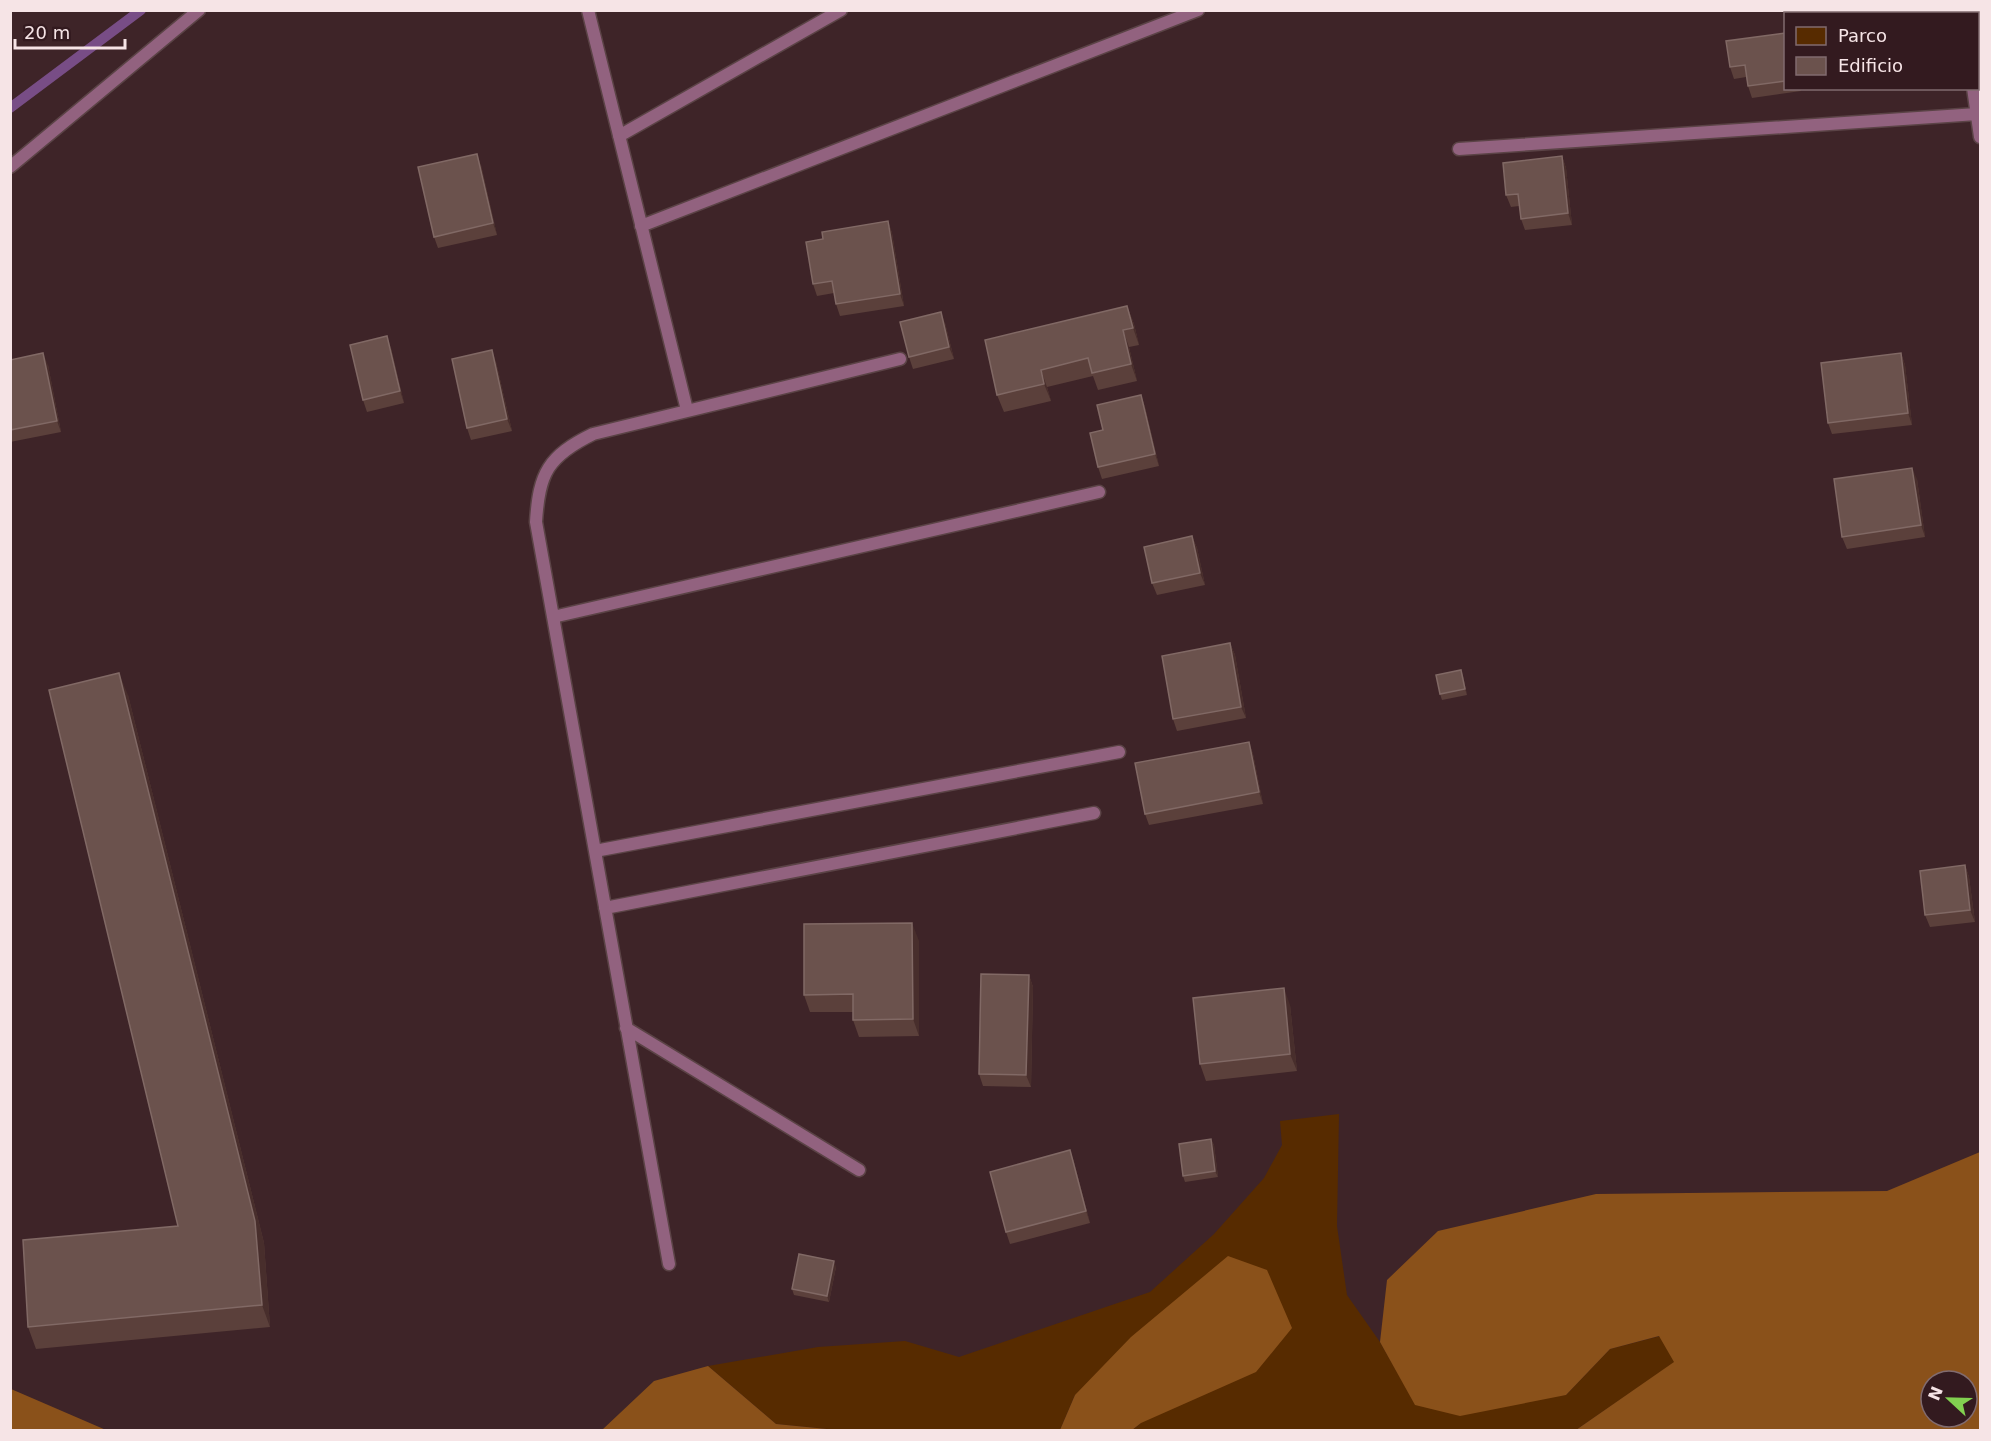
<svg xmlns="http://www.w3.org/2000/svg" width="1991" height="1441" font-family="'DejaVu Sans',sans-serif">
<rect width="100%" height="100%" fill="#3e2428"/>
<path fill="#572b00" d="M1339 1114 1337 1226 1347 1295 1380 1342 1416 1405 1566 1395 1610 1349 1660 1336 1675 1362 1576 1430H1132L1141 1423 1075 1395 1060 1430H837L776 1424 708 1366 818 1347 905 1341 959 1357 1150 1292 1214 1234 1264 1178 1282 1145 1280 1121Z"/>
<path fill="#8a511a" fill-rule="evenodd" d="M1980 1152V1430H1576L1674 1362 1659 1336 1610 1349 1566 1395 1460 1416 1415 1405 1380 1342 1387 1280 1438 1231 1596 1194 1887 1191ZM1931 1381H1967V1417H1931Z
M1228 1256 1267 1270 1292 1328 1256 1372 1141 1423 1132 1430H1060L1075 1395 1131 1337Z
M708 1366 776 1424 837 1430H602L654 1381Z
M11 1389 106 1430H11Z"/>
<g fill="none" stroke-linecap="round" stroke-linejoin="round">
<path stroke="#784d86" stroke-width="10" d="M10 108 141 10"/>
<g stroke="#5b4346" stroke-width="15">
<path id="lane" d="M588 10 687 410
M1962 10V14
M1973 88 1980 137
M619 136 841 10
M1459 149 1977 114
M10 167 199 10
M641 226 1198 10
M553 617 1099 492
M595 851 1119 752
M605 908 1094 813
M626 1028 859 1170
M669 1264 536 522C539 473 548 456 593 434L900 359"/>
</g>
<use href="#lane" stroke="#92627f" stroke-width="12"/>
</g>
<path fill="#5b403b" d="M1785 33V88H1800L1801 91 1752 98 1748 86 1746 77 1734 79 1730 67Z
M1562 156 1566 168 1572 225 1525 230 1521 219 1519 206 1511 207 1506 195Z
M481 165 497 235 438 248 434 237Z
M888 221 892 233 904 306 840 316 836 304 834 293 817 296 813 284 823 239Z
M1127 306 1134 324 1139 345 1129 347 1137 381 1098 390 1093 376 1047 387 1051 401 1004 412 997 395Z
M945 323 954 359 913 369 909 357Z
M391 348 404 403 367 412 363 400Z
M1901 353 1905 365 1912 425 1832 434 1828 423Z
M10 360 48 365 61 432 10 442Z
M496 362 512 431 471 440 467 428Z
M1141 395 1145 407 1159 466 1102 479 1098 467 1103 430Z
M1917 479 1925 537 1847 549 1842 537Z
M1192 536 1197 548 1205 585 1157 595 1152 583Z
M1230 643 1235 655 1246 718 1177 731 1173 719Z
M1461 670 1463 676 1467 695 1442 700 1440 694Z
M128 695 264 1243 270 1327 36 1349 28 1327 178 1226Z
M1249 742 1253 754 1263 804 1149 825 1145 814Z
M1965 865 1969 877 1975 922 1930 927 1925 915Z
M919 941V1036L859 1037 853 1020V1012H810L804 995Z
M1029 975 1033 987 1031 1087 983 1086 979 1074Z
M1290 1005 1297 1071 1206 1081 1200 1064Z
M1211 1139 1214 1145 1218 1177 1185 1182 1183 1176Z
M1070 1150 1074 1162 1090 1223 1010 1244 1006 1232Z
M836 1267 829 1302 794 1295 792 1289Z"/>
<path fill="#482e2c" d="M477 154 481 165 497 235 493 223Z
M1562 156 1566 168 1572 225 1568 213Z
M888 221 892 233 904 306 900 294Z
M1127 306 1134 324 1139 345 1133 328Z
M941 312 945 323 954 359 949 347Z
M1123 330 1129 347 1137 381 1131 364Z
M387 336 391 348 404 403 400 391Z
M492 350 496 362 512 431 507 419Z
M43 353 48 365 61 432 57 421Z
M1901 353 1905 365 1912 425 1908 413Z
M1041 370 1047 387 1051 401 1044 384Z
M1141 395 1145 407 1159 466 1155 454Z
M1912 468 1917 479 1925 537 1921 525Z
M1192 536 1197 548 1205 585 1200 573Z
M1230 643 1235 655 1246 718 1241 707Z
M1461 670 1463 676 1467 695 1465 689Z
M119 673 128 695 264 1243 270 1327 262 1305Z
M1249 742 1253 754 1263 804 1259 792Z
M1965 865 1969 877 1975 922 1970 910Z
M912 923 919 941V1036L913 1019Z
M1029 975 1033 987 1031 1087 1026 1075Z
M1284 988 1290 1005 1297 1071 1290 1054Z
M1211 1139 1214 1145 1218 1177 1215 1171Z
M1070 1150 1074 1162 1090 1223 1086 1211Z
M834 1261 836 1267 829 1302 827 1296Z"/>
<path fill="#6b524d" stroke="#816965" stroke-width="1.5" d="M1785 33V81L1748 86 1745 65 1730 67 1726 41Z
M477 154 493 223 434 237 418 167Z
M1562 156 1568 213 1521 219 1518 194 1506 195 1503 163Z
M888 221 900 294 836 304 832 281 813 284 806 242 823 239 822 232Z
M1127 306 1133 328 1123 330 1131 364 1092 373 1088 358 1041 370 1044 384 997 395 985 340Z
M941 312 949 347 909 357 900 322Z
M387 336 400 391 363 400 350 345Z
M492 350 507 419 467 428 452 359Z
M43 353 57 421 10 430V360Z
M1901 353 1908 413 1828 423 1821 363Z
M1141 395 1155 454 1098 467 1090 433 1103 430 1097 405Z
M1912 468 1921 525 1842 537 1834 479Z
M1192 536 1200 573 1152 583 1144 547Z
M1230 643 1241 707 1173 719 1162 656Z
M1461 670 1465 689 1440 694 1436 675Z
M119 673 255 1221 262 1305 28 1327 23 1240 178 1226 49 690Z
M1249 742 1259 792 1145 814 1135 763Z
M1965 865 1970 910 1925 915 1920 871Z
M912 923 913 1019 853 1020V994L804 995V924Z
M981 974 1029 975 1026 1075 979 1074Z
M1284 988 1290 1054 1200 1064 1193 998Z
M1211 1139 1215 1171 1183 1176 1179 1144Z
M1070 1150 1086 1211 1006 1232 990 1172Z
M799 1254 834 1261 827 1296 792 1289Z"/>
<rect width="1991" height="1441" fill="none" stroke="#f6e4e6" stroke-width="24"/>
<rect x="1784" y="12" width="195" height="78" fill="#331a1f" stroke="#816b6f" stroke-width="1.5"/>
<rect x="1796" y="27" width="30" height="18" fill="#572b00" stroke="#816b6f" stroke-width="1.5"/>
<text x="1838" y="42" font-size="18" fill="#f6e4e6">Parco</text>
<rect x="1796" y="57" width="30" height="18" fill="#6b524d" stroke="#816b6f" stroke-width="1.5"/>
<text x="1838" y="72" font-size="18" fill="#f6e4e6">Edificio</text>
<g transform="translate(1949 1399) rotate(292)"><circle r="28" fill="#331a1f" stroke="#816b6f" stroke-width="1.5"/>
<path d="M0-4.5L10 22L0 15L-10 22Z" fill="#82d050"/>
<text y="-9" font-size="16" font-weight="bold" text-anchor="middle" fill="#f6e4e6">N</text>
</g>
<path d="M15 39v9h110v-9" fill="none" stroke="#f6e4e6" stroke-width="3"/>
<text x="24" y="39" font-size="18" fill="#f6e4e6" stroke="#331a1f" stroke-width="4.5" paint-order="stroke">20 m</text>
</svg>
